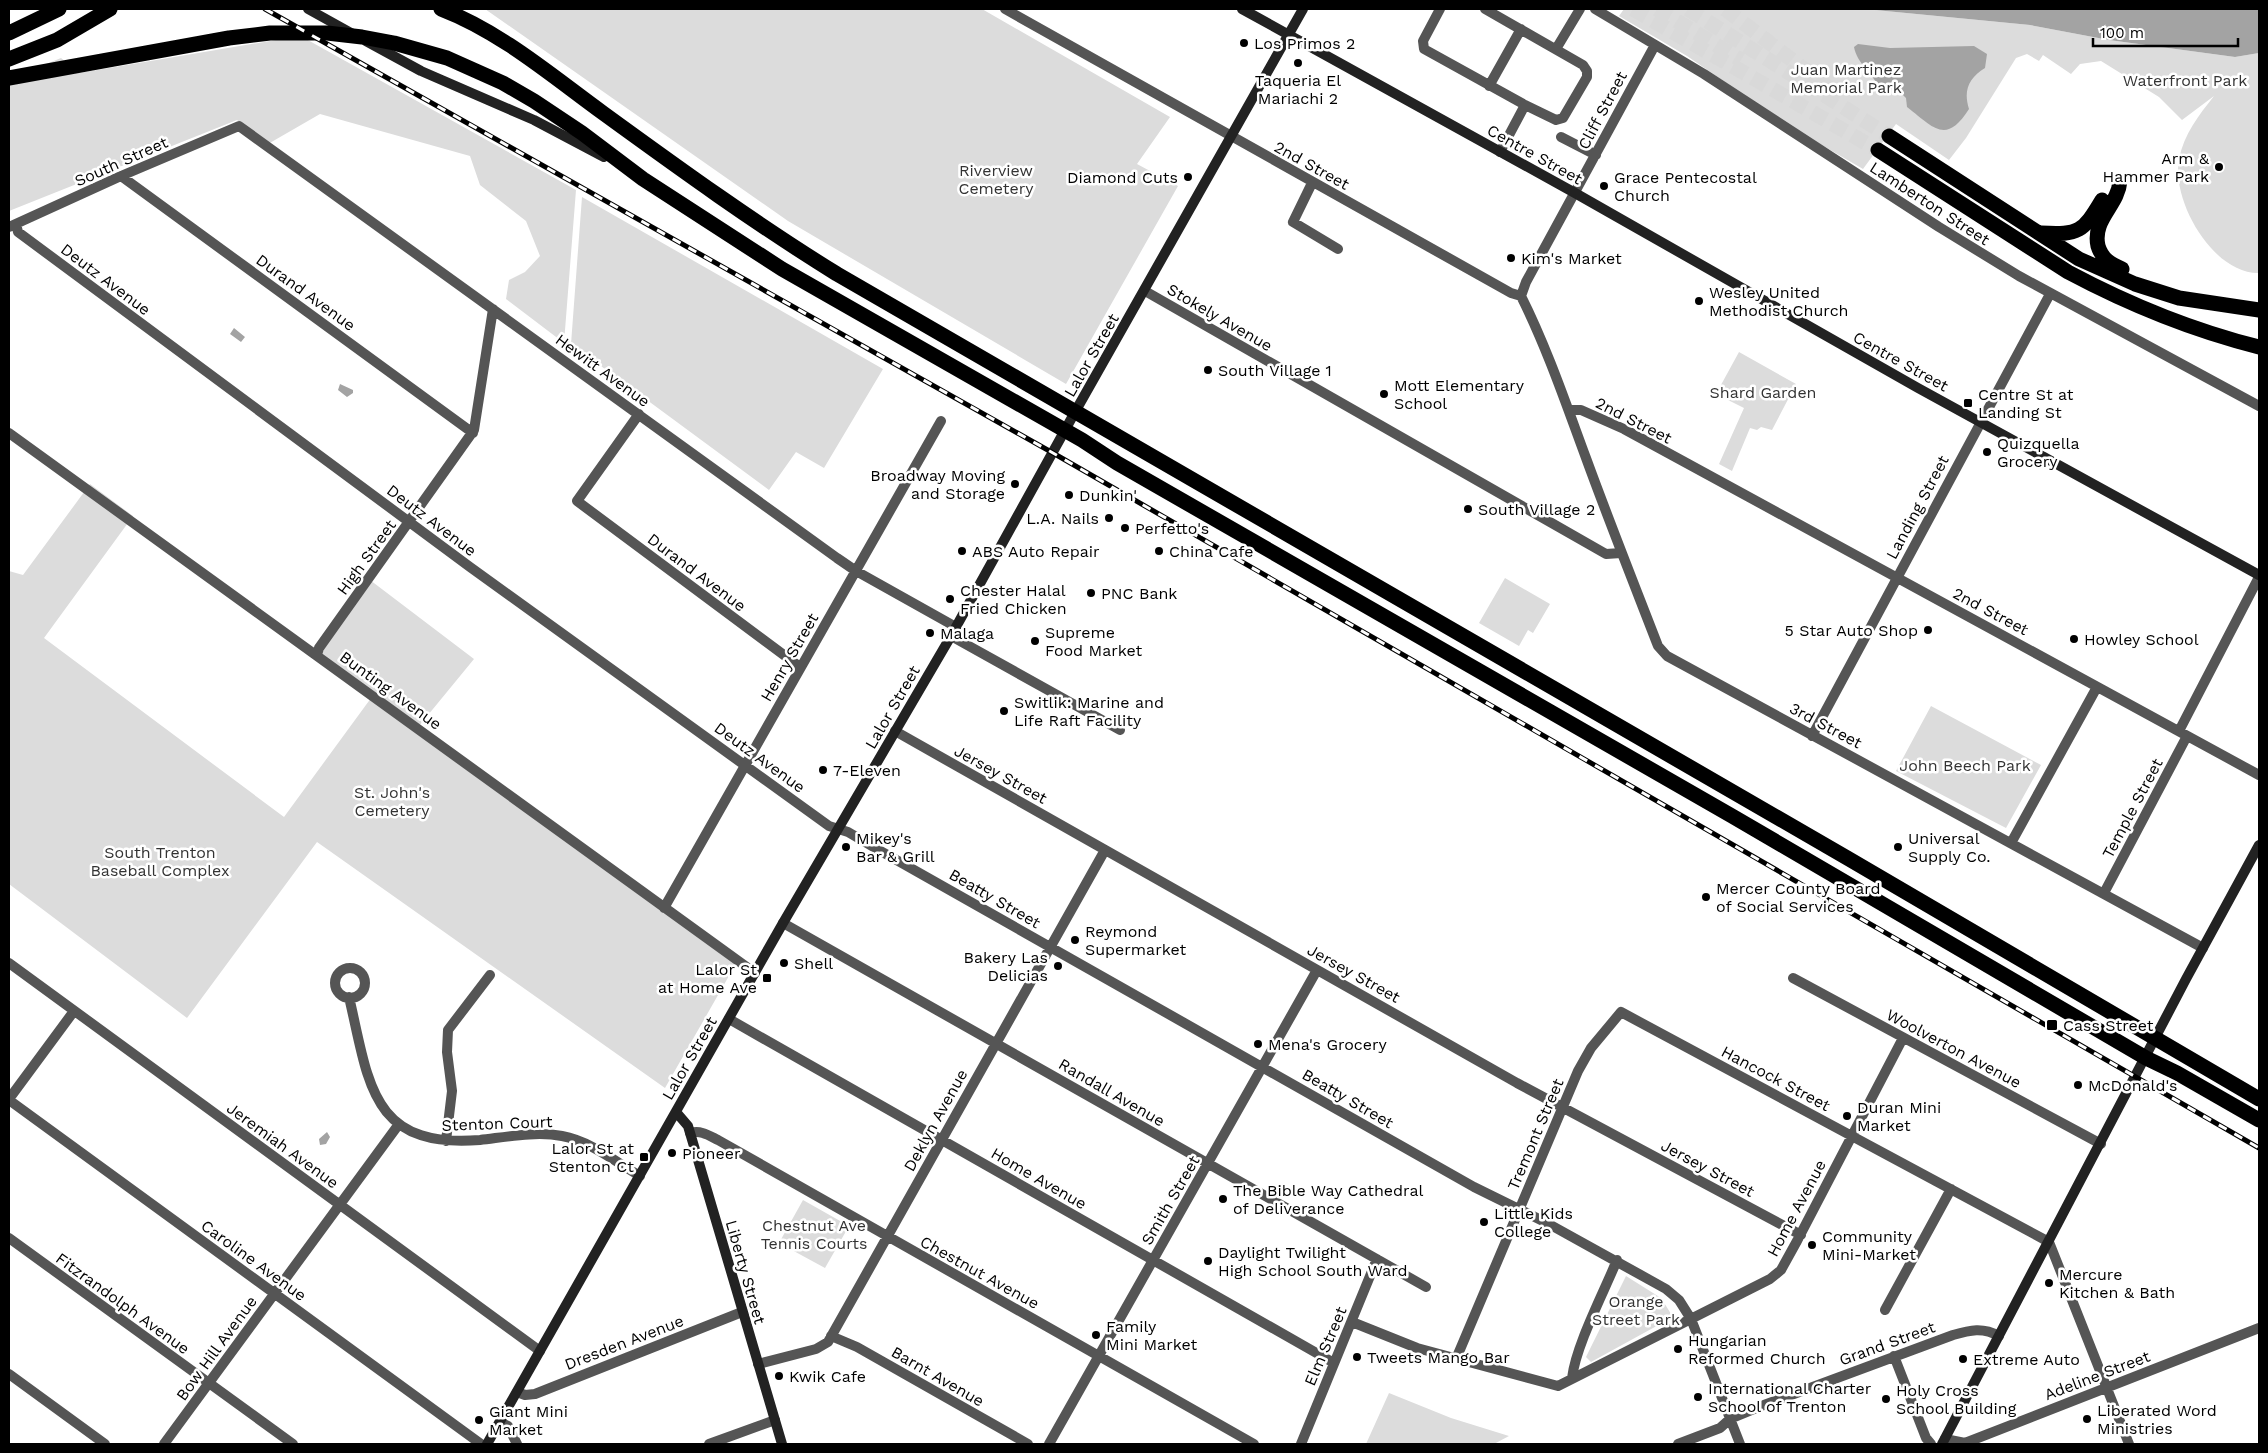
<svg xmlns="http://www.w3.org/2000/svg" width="2268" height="1453" font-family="'Work Sans',sans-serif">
<rect width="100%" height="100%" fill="#fff"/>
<path fill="#dcdcdc" d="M485 9H982L1170 117 1137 164 1178 186 1066 384 788 221Z
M1624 9H1865L2030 25 2109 40 2235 57 2259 53V273C2213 274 2171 201 2179 159 2184 134 2199 115 2214 96L2182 120 2159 97 2101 61 2080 64 2071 74 2043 55 2039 61 2027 54 2016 58 1966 138 1949 160 1896 124 1863 169 1789 126 1687 56 1619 16Z
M306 39 576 190 564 343 506 299 509 280 525 272 540 256 526 221 480 185 470 156 320 114 268 144 237 120 9 211V79L61 58 79 73 276 40Z
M582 197 883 369 824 468 796 452 769 490 571 344Z
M1739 352 1796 384 1772 430 1761 427 1757 430 1750 428 1732 471 1719 464 1744 408 1716 394Z
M90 484 133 516 44 638 284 817 374 694 312 649 366 577 474 659 419 726 738 960 665 1088 317 842 187 1018 9 884V571L23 575Z
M1505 578 1550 604 1533 633 1528 630 1519 646 1479 623Z
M1931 706 2041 765 2006 828 1896 771Z
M803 1200 849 1226 825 1268 779 1243Z
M1626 1276 1661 1298 1673 1317 1591 1362 1586 1357Z
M1389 1393 1451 1418 1509 1436 1494 1444H1366Z"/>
<path fill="#a3a3a3" d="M1865 9H2259V53L2235 57 2109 40 2030 25Z
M1858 44 1890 48 1974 46 1987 54 1985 68C1969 78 1963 90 1969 109 1946 145 1934 128 1907 107L1906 98 1897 89H1881C1872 74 1857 63 1854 47Z
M234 328 245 337 241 342 230 334Z
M340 384 353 390V393L347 397 338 390Z
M327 1132 330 1137 326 1144 320 1145 319 1139Z"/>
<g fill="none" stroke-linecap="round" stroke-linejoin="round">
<path stroke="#d9d9d9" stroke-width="15" stroke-dasharray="15 8" stroke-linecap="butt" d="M1633 9 1878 150
M1657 9 1741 60
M1688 9 1889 136
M1725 9 1829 88"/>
<path stroke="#555" stroke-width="10" d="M1005 9 1511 293 1521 296C1547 348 1566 404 1586 458 1609 521 1634 584 1658 646L1667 656 2203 948
M1440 9 1423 41 1424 49 1525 105 1556 120 1563 118 1587 77V71L1583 65 1485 9
M1595 9 1704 74 1939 227 2019 276 2259 406
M1556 49 1580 9
M1489 86 1521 29
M1561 137 1596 155
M1500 152 1525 105
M121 176 473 433
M1312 183 1293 222 1338 249
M16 224 18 232 470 567 829 826 848 832 877 849 1474 1187 1547 1223 1666 1289 1679 1300 1691 1319 1740 1444
M9 227 121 176 239 126 837 558 856 571 956 627
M1145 291 1606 554 1621 553
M1521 296 1526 282 1655 45
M1569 410H1581L1624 429 2259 775
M639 414 577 501 800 667
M9 433 755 973
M951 636 1120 730
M317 655 319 648 474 430 493 309
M895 731 1517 1083 1801 1235
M2179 731 2259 577
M1812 736 2050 294
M2011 843 2097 687
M2104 893 2187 736
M664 908 941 421
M783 923 1426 1287
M9 963 540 1351
M335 983a15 15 0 1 1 30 0a15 15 0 1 1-30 0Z
M1793 978 2101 1144
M349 997C369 1082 370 1149 480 1140 506 1137 536 1131 562 1136 590 1141 616 1162 640 1176
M729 1019 1334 1363
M9 1099 74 1011
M9 1100 481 1444
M690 1133C701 1130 708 1135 718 1140L1254 1444
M446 1141 452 1091 447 1052 448 1030 490 975
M9 1238 293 1444
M1885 1310 1951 1189
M1352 1322 1417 1348 1558 1386 1770 1279 1781 1270 1797 1241 1903 1038
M831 1336 857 1347 1028 1444
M1894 1356 1926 1438 1931 1444
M1456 1359 1578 1071 1591 1048 1621 1012 2049 1242 2129 1444
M758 1364 816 1349 828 1342 1105 850
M9 1374 105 1444
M1572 1378C1576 1345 1604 1292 1617 1260
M517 1392 525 1395 535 1394 742 1312
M500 1422 508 1426 517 1444
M1945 1439 1965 1443 2259 1328
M164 1444 399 1124
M709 1444 775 1420
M1049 1444 1317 970
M1301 1444 1377 1259
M1678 1444 1720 1428 1730 1419 1764 1405 1953 1335C1970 1330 1983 1327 1999 1336"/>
<path stroke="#222" stroke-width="10" d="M308 9 353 34
M1242 9 1575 193 1918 388 2259 575
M366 41 421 71 534 120 604 157
M676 1112 688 1126 782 1444
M487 1444 783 923 951 636 1075 412 1303 9
M1942 1444 2186 979 2259 845"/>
<path stroke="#000" stroke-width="15" d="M441 9C501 32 552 76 603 113 680 169 756 224 837 274L1849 859 2259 1099
M9 33 59 9
M9 59 57 40 110 9
M9 78 229 38 270 33H327L362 37 394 43 447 58 503 83 534 101 582 133 643 179 782 269 1082 440 1117 463 1732 816 2146 1058 2177 1073 2259 1120
M1889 136 2079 259 2135 284 2179 298 2259 310
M1878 150 2068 272C2130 305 2191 330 2259 347
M2120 181C2118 206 2092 219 2098 246 2102 259 2110 264 2122 269
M2041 233C2079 235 2083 232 2102 200"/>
<g stroke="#000" stroke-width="5">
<path id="rail" d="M265 9 1053 453 2259 1148"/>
</g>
<use href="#rail" stroke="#fff" stroke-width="3" stroke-dasharray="9" stroke-linecap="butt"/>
</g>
<g fill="#000" stroke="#fff" stroke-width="2">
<circle cx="1244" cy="43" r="5"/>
<circle cx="1298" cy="63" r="5"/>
<circle cx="2219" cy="167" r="5"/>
<circle cx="1188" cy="177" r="5"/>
<circle cx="1604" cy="186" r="5"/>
<circle cx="1511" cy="258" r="5"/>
<circle cx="1699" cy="301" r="5"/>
<circle cx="1208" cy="370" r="5"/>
<circle cx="1384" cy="394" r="5"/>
<rect x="1963" y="398" width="10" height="10" rx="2.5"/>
<circle cx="1987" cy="452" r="5"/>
<circle cx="1015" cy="484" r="5"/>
<circle cx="1069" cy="495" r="5"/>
<circle cx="1468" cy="509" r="5"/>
<circle cx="1109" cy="518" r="5"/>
<circle cx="1125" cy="528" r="5"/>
<circle cx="962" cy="551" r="5"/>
<circle cx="1159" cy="551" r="5"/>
<circle cx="1091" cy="593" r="5"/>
<circle cx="950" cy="599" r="5"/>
<circle cx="1928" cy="630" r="5"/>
<circle cx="930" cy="633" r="5"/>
<circle cx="2074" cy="639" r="5"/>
<circle cx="1035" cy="641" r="5"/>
<circle cx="1004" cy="711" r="5"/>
<circle cx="823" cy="770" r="5"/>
<circle cx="846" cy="847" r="5"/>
<circle cx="1898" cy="847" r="5"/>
<circle cx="1706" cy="897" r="5"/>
<circle cx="1075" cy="940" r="5"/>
<circle cx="784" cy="963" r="5"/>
<circle cx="1058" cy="966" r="5"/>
<rect x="762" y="973" width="10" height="10" rx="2.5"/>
<rect x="2046" y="1019" width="12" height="12" rx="2.5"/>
<circle cx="1258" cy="1044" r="5"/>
<circle cx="2078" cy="1085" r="5"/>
<circle cx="1847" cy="1116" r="5"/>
<circle cx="672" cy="1153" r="5"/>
<rect x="639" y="1152" width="10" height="10" rx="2.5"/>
<circle cx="1223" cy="1199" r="5"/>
<circle cx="1484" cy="1222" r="5"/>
<circle cx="1812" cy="1245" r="5"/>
<circle cx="1208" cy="1261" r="5"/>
<circle cx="2049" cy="1283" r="5"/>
<circle cx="1096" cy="1335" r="5"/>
<circle cx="1678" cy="1349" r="5"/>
<circle cx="1357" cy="1357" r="5"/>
<circle cx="1963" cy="1359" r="5"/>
<circle cx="779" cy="1376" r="5"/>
<circle cx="1698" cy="1397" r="5"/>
<circle cx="1886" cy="1399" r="5"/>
<circle cx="2087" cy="1419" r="5"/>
<circle cx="479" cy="1420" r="5"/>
</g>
<g text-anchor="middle" stroke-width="5" stroke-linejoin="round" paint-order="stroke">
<g font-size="16" fill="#000" stroke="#fff" text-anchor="start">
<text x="1254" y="49">Los Primos 2</text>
<text x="1298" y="86" text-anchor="middle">Taqueria El<tspan x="1298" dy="18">Mariachi 2</tspan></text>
<text x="2209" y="164" text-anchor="end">Arm &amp;<tspan x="2209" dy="18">Hammer Park</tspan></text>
<text x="1178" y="183" text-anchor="end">Diamond Cuts</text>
<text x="1614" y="183">Grace Pentecostal<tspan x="1614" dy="18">Church</tspan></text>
<text x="1521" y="264">Kim's Market</text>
<text x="1709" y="298">Wesley United<tspan x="1709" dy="18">Methodist Church</tspan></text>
<text x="1218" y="376">South Village 1</text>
<text x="1394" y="391">Mott Elementary<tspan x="1394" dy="18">School</tspan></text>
<text x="1978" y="400">Centre St at<tspan x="1978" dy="18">Landing St</tspan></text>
<text x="1997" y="449">Quizquella<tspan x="1997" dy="18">Grocery</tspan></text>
<text x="1005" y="481" text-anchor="end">Broadway Moving<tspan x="1005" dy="18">and Storage</tspan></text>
<text x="1079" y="501">Dunkin'</text>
<text x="1478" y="515">South Village 2</text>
<text x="1099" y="524" text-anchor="end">L.A. Nails</text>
<text x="1135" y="534">Perfetto's</text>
<text x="972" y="557">ABS Auto Repair</text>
<text x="1169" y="557">China Cafe</text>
<text x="960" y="596">Chester Halal<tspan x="960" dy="18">Fried Chicken</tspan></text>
<text x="1101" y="599">PNC Bank</text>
<text x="1918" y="636" text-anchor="end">5 Star Auto Shop</text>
<text x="1045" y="638">Supreme<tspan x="1045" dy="18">Food Market</tspan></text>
<text x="940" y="639">Malaga</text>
<text x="2084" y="645">Howley School</text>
<text x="1014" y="708">Switlik: Marine and<tspan x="1014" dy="18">Life Raft Facility</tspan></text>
<text x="833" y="776">7-Eleven</text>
<text x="856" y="844">Mikey's<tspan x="856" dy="18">Bar &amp; Grill</tspan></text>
<text x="1908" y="844">Universal<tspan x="1908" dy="18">Supply Co.</tspan></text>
<text x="1716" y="894">Mercer County Board<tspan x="1716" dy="18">of Social Services</tspan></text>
<text x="1085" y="937">Reymond<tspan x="1085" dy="18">Supermarket</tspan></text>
<text x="1048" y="963" text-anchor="end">Bakery Las<tspan x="1048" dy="18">Delicias</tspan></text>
<text x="794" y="969">Shell</text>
<text x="757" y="975" text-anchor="end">Lalor St<tspan x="757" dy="18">at Home Ave</tspan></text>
<text x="2063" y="1031">Cass Street</text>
<text x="1268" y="1050">Mena's Grocery</text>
<text x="2088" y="1091">McDonald's</text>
<text x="1857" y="1113">Duran Mini<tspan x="1857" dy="18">Market</tspan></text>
<text x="634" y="1154" text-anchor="end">Lalor St at<tspan x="634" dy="18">Stenton Ct</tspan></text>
<text x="682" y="1159">Pioneer</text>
<text x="1233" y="1196">The Bible Way Cathedral<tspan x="1233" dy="18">of Deliverance</tspan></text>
<text x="1494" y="1219">Little Kids<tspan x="1494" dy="18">College</tspan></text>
<text x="1822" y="1242">Community<tspan x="1822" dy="18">Mini-Market</tspan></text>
<text x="1218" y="1258">Daylight Twilight<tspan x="1218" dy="18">High School South Ward</tspan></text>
<text x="2059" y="1280">Mercure<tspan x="2059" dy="18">Kitchen &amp; Bath</tspan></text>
<text x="1106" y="1332">Family<tspan x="1106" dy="18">Mini Market</tspan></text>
<text x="1688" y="1346">Hungarian<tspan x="1688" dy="18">Reformed Church</tspan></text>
<text x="1367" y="1363">Tweets Mango Bar</text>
<text x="1973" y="1365">Extreme Auto</text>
<text x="789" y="1382">Kwik Cafe</text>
<text x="1708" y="1394">International Charter<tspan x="1708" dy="18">School of Trenton</tspan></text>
<text x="1896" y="1396">Holy Cross<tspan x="1896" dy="18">School Building</tspan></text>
<text x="2097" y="1416">Liberated Word<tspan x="2097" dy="18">Ministries</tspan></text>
<text x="489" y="1417">Giant Mini<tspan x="489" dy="18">Market</tspan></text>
</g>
<g font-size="16" fill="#333" stroke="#fff">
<text x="1846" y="75">Juan Martinez<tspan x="1846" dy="18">Memorial Park</tspan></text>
<text x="2185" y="86">Waterfront Park</text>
<text x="996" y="176">Riverview<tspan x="996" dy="18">Cemetery</tspan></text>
<text x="1763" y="398">Shard Garden</text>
<text x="1965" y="771">John Beech Park</text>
<text x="392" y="798">St. John's<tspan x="392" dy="18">Cemetery</tspan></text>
<text x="160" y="858">South Trenton<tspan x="160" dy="18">Baseball Complex</tspan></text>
<text x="814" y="1231">Chestnut Ave<tspan x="814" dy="18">Tennis Courts</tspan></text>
<text x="1636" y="1307">Orange<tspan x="1636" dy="18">Street Park</tspan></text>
</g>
<g font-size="16" fill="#000" stroke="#fff">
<text transform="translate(1602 110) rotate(-62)" y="6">Cliff Street</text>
<text transform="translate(1535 154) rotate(29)" y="6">Centre Street</text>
<text transform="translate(121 161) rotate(-24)" y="6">South Street</text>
<text transform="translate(1312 165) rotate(29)" y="6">2nd Street</text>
<text transform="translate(1930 203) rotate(33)" y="6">Lamberton Street</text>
<text transform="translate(106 279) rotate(37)" y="6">Deutz Avenue</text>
<text transform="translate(306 292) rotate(36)" y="6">Durand Avenue</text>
<text transform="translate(1220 317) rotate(30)" y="6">Stokely Avenue</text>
<text transform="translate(1091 355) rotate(-60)" y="6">Lalor Street</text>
<text transform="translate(1901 361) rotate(29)" y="6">Centre Street</text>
<text transform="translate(603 370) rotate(36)" y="6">Hewitt Avenue</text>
<text transform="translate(1634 420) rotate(27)" y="6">2nd Street</text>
<text transform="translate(1917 507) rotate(-62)" y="6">Landing Street</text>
<text transform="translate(432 520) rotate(37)" y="6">Deutz Avenue</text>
<text transform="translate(366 557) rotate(-54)" y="6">High Street</text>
<text transform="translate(697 572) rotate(37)" y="6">Durand Avenue</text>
<text transform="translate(1991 611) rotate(28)" y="6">2nd Street</text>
<text transform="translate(789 657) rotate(-60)" y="6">Henry Street</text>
<text transform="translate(391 690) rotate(36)" y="6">Bunting Avenue</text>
<text transform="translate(892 707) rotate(-60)" y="6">Lalor Street</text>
<text transform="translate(1826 725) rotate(28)" y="6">3rd Street</text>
<text transform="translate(760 757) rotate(36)" y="6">Deutz Avenue</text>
<text transform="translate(1001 774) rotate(29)" y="6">Jersey Street</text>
<text transform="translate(2132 808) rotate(-62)" y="6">Temple Street</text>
<text transform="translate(995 898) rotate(30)" y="6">Beatty Street</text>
<text transform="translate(1354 973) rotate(29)" y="6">Jersey Street</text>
<text transform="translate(1954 1048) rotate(28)" y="6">Woolverton Avenue</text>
<text transform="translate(689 1058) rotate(-60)" y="6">Lalor Street</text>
<text transform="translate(1776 1078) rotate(28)" y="6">Hancock Street</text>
<text transform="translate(1112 1092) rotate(30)" y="6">Randall Avenue</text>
<text transform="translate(1348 1098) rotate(30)" y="6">Beatty Street</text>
<text transform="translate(935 1120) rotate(-61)" y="6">Deklyn Avenue</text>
<text transform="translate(497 1123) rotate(-2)" y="6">Stenton Court</text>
<text transform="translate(1535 1134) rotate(-67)" y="6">Tremont Street</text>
<text transform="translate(283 1145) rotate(36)" y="6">Jeremiah Avenue</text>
<text transform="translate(1708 1168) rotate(28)" y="6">Jersey Street</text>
<text transform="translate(1039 1178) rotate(30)" y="6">Home Avenue</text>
<text transform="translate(1170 1200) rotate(-60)" y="6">Smith Street</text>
<text transform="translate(1796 1208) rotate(-62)" y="6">Home Avenue</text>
<text transform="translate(254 1260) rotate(36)" y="6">Caroline Avenue</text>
<text transform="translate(746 1272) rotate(74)" y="6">Liberty Street</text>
<text transform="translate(980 1272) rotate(29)" y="6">Chestnut Avenue</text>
<text transform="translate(123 1303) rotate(36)" y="6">Fitzrandolph Avenue</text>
<text transform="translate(624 1342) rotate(-21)" y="6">Dresden Avenue</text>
<text transform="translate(1887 1343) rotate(-20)" y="6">Grand Street</text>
<text transform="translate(1325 1346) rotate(-67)" y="6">Elm Street</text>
<text transform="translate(216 1348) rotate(-54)" y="6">Bow Hill Avenue</text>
<text transform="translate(2097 1375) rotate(-21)" y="6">Adeline Street</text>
<text transform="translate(938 1376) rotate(30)" y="6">Barnt Avenue</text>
</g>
</g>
<rect width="2268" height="1453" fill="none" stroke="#000000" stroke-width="20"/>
<path d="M2093 38v8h145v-8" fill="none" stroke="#000000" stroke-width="2.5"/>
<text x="2100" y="38" font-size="15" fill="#000000" stroke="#ffffff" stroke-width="4" paint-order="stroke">100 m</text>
</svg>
